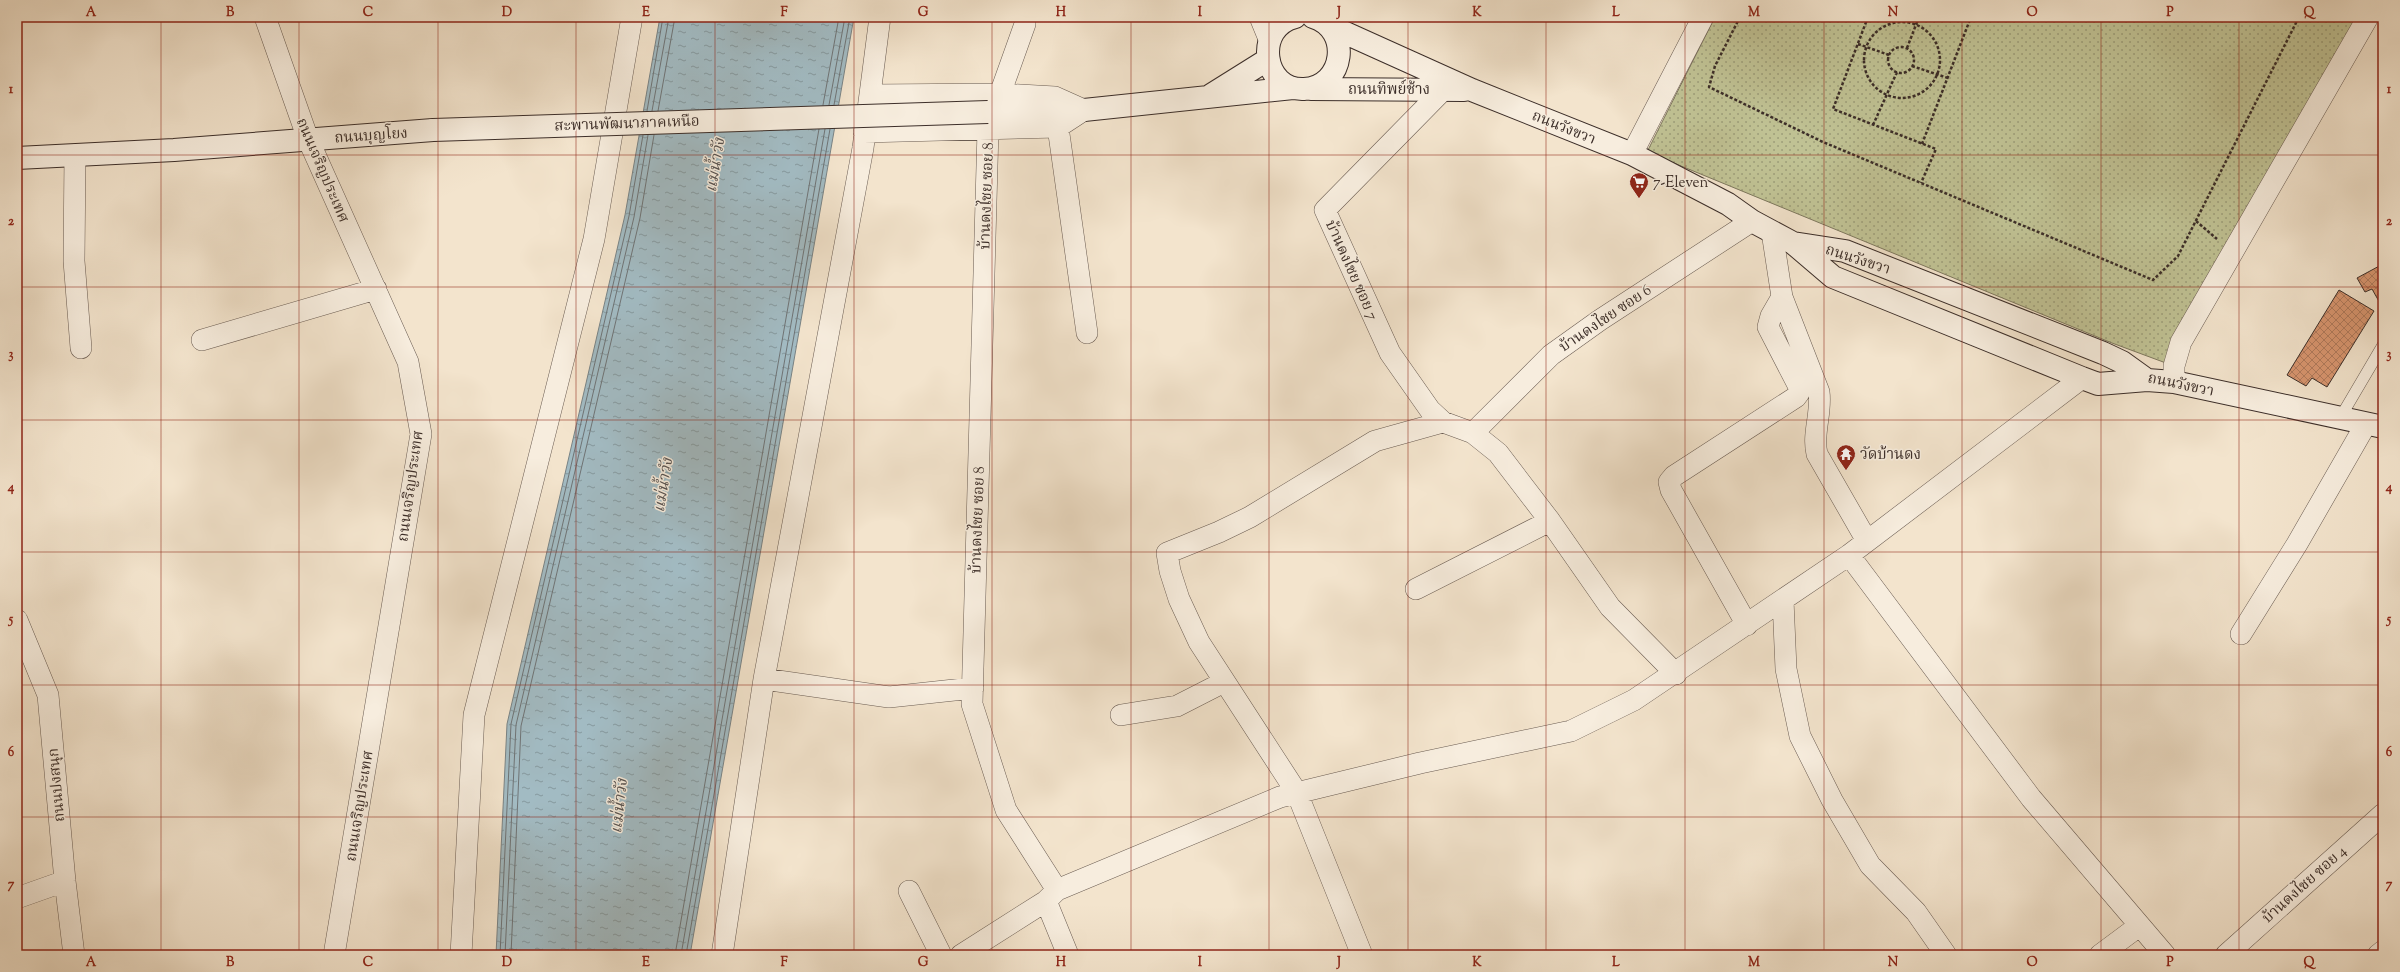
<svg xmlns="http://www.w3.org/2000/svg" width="2400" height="972" font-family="'Sorts Mill Goudy','Noto Serif Thai',serif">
<defs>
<pattern id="park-dots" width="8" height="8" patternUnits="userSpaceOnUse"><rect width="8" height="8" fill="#c0c294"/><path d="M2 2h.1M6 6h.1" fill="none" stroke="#9d9e79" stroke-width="1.8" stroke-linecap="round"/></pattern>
<pattern id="water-ripples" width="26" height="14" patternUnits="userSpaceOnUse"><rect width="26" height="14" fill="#a2bbc3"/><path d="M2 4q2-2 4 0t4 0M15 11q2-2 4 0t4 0" fill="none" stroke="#85989e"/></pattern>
<pattern id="building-cross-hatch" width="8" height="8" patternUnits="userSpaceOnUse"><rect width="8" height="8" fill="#d8956f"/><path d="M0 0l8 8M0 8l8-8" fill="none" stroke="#b07a5b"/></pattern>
</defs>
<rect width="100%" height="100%" fill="#f3e4cd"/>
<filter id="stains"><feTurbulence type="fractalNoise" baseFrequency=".005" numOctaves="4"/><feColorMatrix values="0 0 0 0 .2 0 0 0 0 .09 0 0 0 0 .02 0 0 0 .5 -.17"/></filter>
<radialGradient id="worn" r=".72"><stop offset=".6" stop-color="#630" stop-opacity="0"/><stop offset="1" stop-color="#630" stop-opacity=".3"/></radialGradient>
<path fill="url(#park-dots)" stroke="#7e785e" d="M1715 17H2359L2174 366 2112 343 1647 152Z"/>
<path fill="url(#water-ripples)" stroke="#798385" d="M660 17H854L690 955H496L507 724 625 215Z"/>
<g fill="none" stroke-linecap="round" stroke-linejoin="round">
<path stroke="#6f7476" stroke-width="1" d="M823 105 839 17
M829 105 845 17
M834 105 850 17
M647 111 663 17
M652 111 669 17
M658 111 675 17
M500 955 511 724 629 216 643 135
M505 955 516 725 634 217 648 135
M511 955 521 726 640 218 654 135
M675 955 819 129
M681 955 825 129
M686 955 830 129"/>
</g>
<path fill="url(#building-cross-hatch)" stroke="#3c2e29" d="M2383 264V304L2381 305 2372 289 2365 292 2357 278Z
M2339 290 2374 311 2327 387 2312 378 2306 386 2287 375Z"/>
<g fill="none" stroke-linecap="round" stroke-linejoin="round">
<g stroke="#6a5c52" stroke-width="12">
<path id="lane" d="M2340 418 2383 345"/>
</g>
<g stroke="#6a5c52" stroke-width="22">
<path id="street" d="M265 17 308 139 408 362 421 434 334 955
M1260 17 1269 39
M1444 89 1325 210 1390 353 1430 410 1443 422 1473 433 1498 453 1550 521 1610 607 1676 674
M1000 94 1025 24V17
M870 95 1000 94 1055 97 1084 110
M1058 127 1087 333
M988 130 972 704 1006 810 1057 890
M864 132 1058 127 1084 110
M1632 154 1703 17
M75 155 74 261 81 348
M1782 297 1819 392C1822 413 1812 434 1817 454L1867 541
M202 340 376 289
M2174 382V366L2181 342 2368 17
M1473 433 1551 355 1600 320 1752 221
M1849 555 2031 798 2165 955
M1416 589 1550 521
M1783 600 1786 669 1800 736 1832 800 1870 865 1916 912 1946 955
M17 620 48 695 65 881 74 955
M1747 625 1671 490 1669 482 1674 476 1796 397 1799 393V387L1768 327 1771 316 1782 297 1772 232
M2241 634 2297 544 2366 424
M764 679 889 697 973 688
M1121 715 1177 706 1224 682
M909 891 941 955
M17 898 65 881
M1046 901 1068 955
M461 955 474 715 594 239 632 17
M722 955 764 679 863 148 880 17
M961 955 1046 901 1057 890 1280 797 1420 763 1571 731 1634 700 1849 555 2082 378
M1362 955 1297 793 1199 642 1179 599 1170 571 1167 553 1219 532 1250 517 1375 441 1443 422
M2100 955 2139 926
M2226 955 2383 814
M2378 955 2383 951"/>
</g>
<g stroke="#3c2e29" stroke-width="24">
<path id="secondary" d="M1295 17C1254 27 1262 91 1304 89 1345 87 1352 29 1313 17
M1330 26 1472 90 1632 154 1728 204 1752 221 1793 243 1845 251 2103 353 2122 362 2147 380 2174 382 2383 427
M1311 89 1464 90
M1211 95 1267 60
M988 112 1084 110 1293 88
M17 158 174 150 433 130
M1793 243 1833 277 2082 378 2098 384 2147 380"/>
</g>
<path stroke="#3c2e29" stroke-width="2.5" stroke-dasharray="3 2" stroke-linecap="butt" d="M1740 17 1715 66 1709 87 1823 142 2153 280 2178 256 2299 17
M1868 17 1833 109 1936 149 1921 183
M1864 60a38 38 0 1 1 76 0a38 38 0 1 1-76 0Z
M1858 44 1889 55
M1888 60a13 13 0 1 1 26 0a13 13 0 1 1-26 0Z
M1907 48 1919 17
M1912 66 1948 78
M1873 125 1897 72
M1922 144 1971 17
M2196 221 2217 239"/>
<use href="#lane" stroke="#f7edde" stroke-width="11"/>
<use href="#street" stroke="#f7edde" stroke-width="21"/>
<use href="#secondary" stroke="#f7edde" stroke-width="22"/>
<g stroke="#3c2e29" stroke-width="24" stroke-linecap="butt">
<path id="secondary-bridge" d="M433 130 988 112"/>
</g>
<use href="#secondary-bridge" stroke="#f7edde" stroke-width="22"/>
</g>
<path fill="none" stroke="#8f2418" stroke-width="1" stroke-opacity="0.55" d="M161 17V955M299 17V955M438 17V955M576 17V955M715 17V955M854 17V955M992 17V955M1131 17V955M1269 17V955M1408 17V955M1546 17V955M1685 17V955M1824 17V955M1962 17V955M2101 17V955M2239 17V955M17 155H2383M17 287H2383M17 420H2383M17 552H2383M17 685H2383M17 817H2383"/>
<defs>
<g id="supermarket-pin" transform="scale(1)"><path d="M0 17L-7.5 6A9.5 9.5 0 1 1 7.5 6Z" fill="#8f2418" stroke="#f7edde"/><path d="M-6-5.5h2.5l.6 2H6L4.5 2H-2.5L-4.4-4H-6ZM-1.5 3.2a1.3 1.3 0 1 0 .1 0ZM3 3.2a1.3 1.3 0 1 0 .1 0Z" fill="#fff"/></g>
<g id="temple-pin" transform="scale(1)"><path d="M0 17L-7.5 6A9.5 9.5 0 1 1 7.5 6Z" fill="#8f2418" stroke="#f7edde"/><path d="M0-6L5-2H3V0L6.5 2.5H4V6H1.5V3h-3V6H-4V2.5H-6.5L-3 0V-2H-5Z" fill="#fff"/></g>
</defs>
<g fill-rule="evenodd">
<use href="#supermarket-pin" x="1639" y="182"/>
<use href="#temple-pin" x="1846" y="454"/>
</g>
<g text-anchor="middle" stroke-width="3" stroke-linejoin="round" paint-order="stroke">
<g font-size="15" fill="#3c2e29" stroke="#f7edde">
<text x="1389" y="94">ถนนทิพย์ช้าง</text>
<text transform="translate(627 123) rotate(-2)" y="5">สะพานพัฒนาภาคเหนือ</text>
<text transform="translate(1564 127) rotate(22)" y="5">ถนนวังขวา</text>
<text transform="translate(371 135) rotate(-4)" y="5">ถนนบุญโยง</text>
<text transform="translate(323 170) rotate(67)" y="5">ถนนเจริญประเทศ</text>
<text transform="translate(986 196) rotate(-88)" y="5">บ้านดงไชย ซอย 8</text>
<text transform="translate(1858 259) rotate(18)" y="5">ถนนวังขวา</text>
<text transform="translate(1352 270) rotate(66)" y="5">บ้านดงไชย ซอย 7</text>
<text transform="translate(1605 318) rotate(-34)" y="5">บ้านดงไชย ซอย 6</text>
<text transform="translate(2181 384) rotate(12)" y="5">ถนนวังขวา</text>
<text transform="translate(410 486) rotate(-82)" y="5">ถนนเจริญประเทศ</text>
<text transform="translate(977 520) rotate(-88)" y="5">บ้านดงไชย ซอย 8</text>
<text transform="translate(56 785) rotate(-95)" y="5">ถนนปงสนุก</text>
<text transform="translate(359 806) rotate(-81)" y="5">ถนนเจริญประเทศ</text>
<text transform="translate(2304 884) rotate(-42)" y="5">บ้านดงไชย ซอย 4</text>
</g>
<g font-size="15" fill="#3c2e29" stroke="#f7edde" text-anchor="start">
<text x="1653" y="187">7-Eleven</text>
<text x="1860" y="459">วัดบ้านดง</text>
</g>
<g font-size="16" font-style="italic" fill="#565150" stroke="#f7edde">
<text transform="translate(714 165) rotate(-81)" y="6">แม่น้ำวัง</text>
<text transform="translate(662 485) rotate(-81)" y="6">แม่น้ำวัง</text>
<text transform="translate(618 806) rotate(-84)" y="6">แม่น้ำวัง</text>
</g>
</g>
<rect width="2400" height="972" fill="none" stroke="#f3e4cd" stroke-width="44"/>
<rect x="22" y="22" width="2356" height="928" fill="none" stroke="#8f2418" stroke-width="1.5"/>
<g font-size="13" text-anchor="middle" font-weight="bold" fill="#8f2418">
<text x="91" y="16">A</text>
<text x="230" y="16">B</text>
<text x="368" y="16">C</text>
<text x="507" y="16">D</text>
<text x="646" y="16">E</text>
<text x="784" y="16">F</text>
<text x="923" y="16">G</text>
<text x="1061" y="16">H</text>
<text x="1200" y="16">I</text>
<text x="1339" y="16">J</text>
<text x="1477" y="16">K</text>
<text x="1616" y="16">L</text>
<text x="1754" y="16">M</text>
<text x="1893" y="16">N</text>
<text x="2032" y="16">O</text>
<text x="2170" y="16">P</text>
<text x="2309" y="16">Q</text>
<text x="11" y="93">1</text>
<text x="2389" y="93">1</text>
<text x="11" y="225">2</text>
<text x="2389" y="225">2</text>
<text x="11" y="358">3</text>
<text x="2389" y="358">3</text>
<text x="11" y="491">4</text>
<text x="2389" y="491">4</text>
<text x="11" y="623">5</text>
<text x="2389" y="623">5</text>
<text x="11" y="756">6</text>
<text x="2389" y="756">6</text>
<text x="11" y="888">7</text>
<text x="2389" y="888">7</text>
<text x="91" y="966">A</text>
<text x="230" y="966">B</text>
<text x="368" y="966">C</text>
<text x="507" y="966">D</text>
<text x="646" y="966">E</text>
<text x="784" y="966">F</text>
<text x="923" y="966">G</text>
<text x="1061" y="966">H</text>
<text x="1200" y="966">I</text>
<text x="1339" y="966">J</text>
<text x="1477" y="966">K</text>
<text x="1616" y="966">L</text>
<text x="1754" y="966">M</text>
<text x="1893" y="966">N</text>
<text x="2032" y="966">O</text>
<text x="2170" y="966">P</text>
<text x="2309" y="966">Q</text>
</g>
<rect width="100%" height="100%" filter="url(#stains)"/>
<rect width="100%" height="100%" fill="url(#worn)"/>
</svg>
